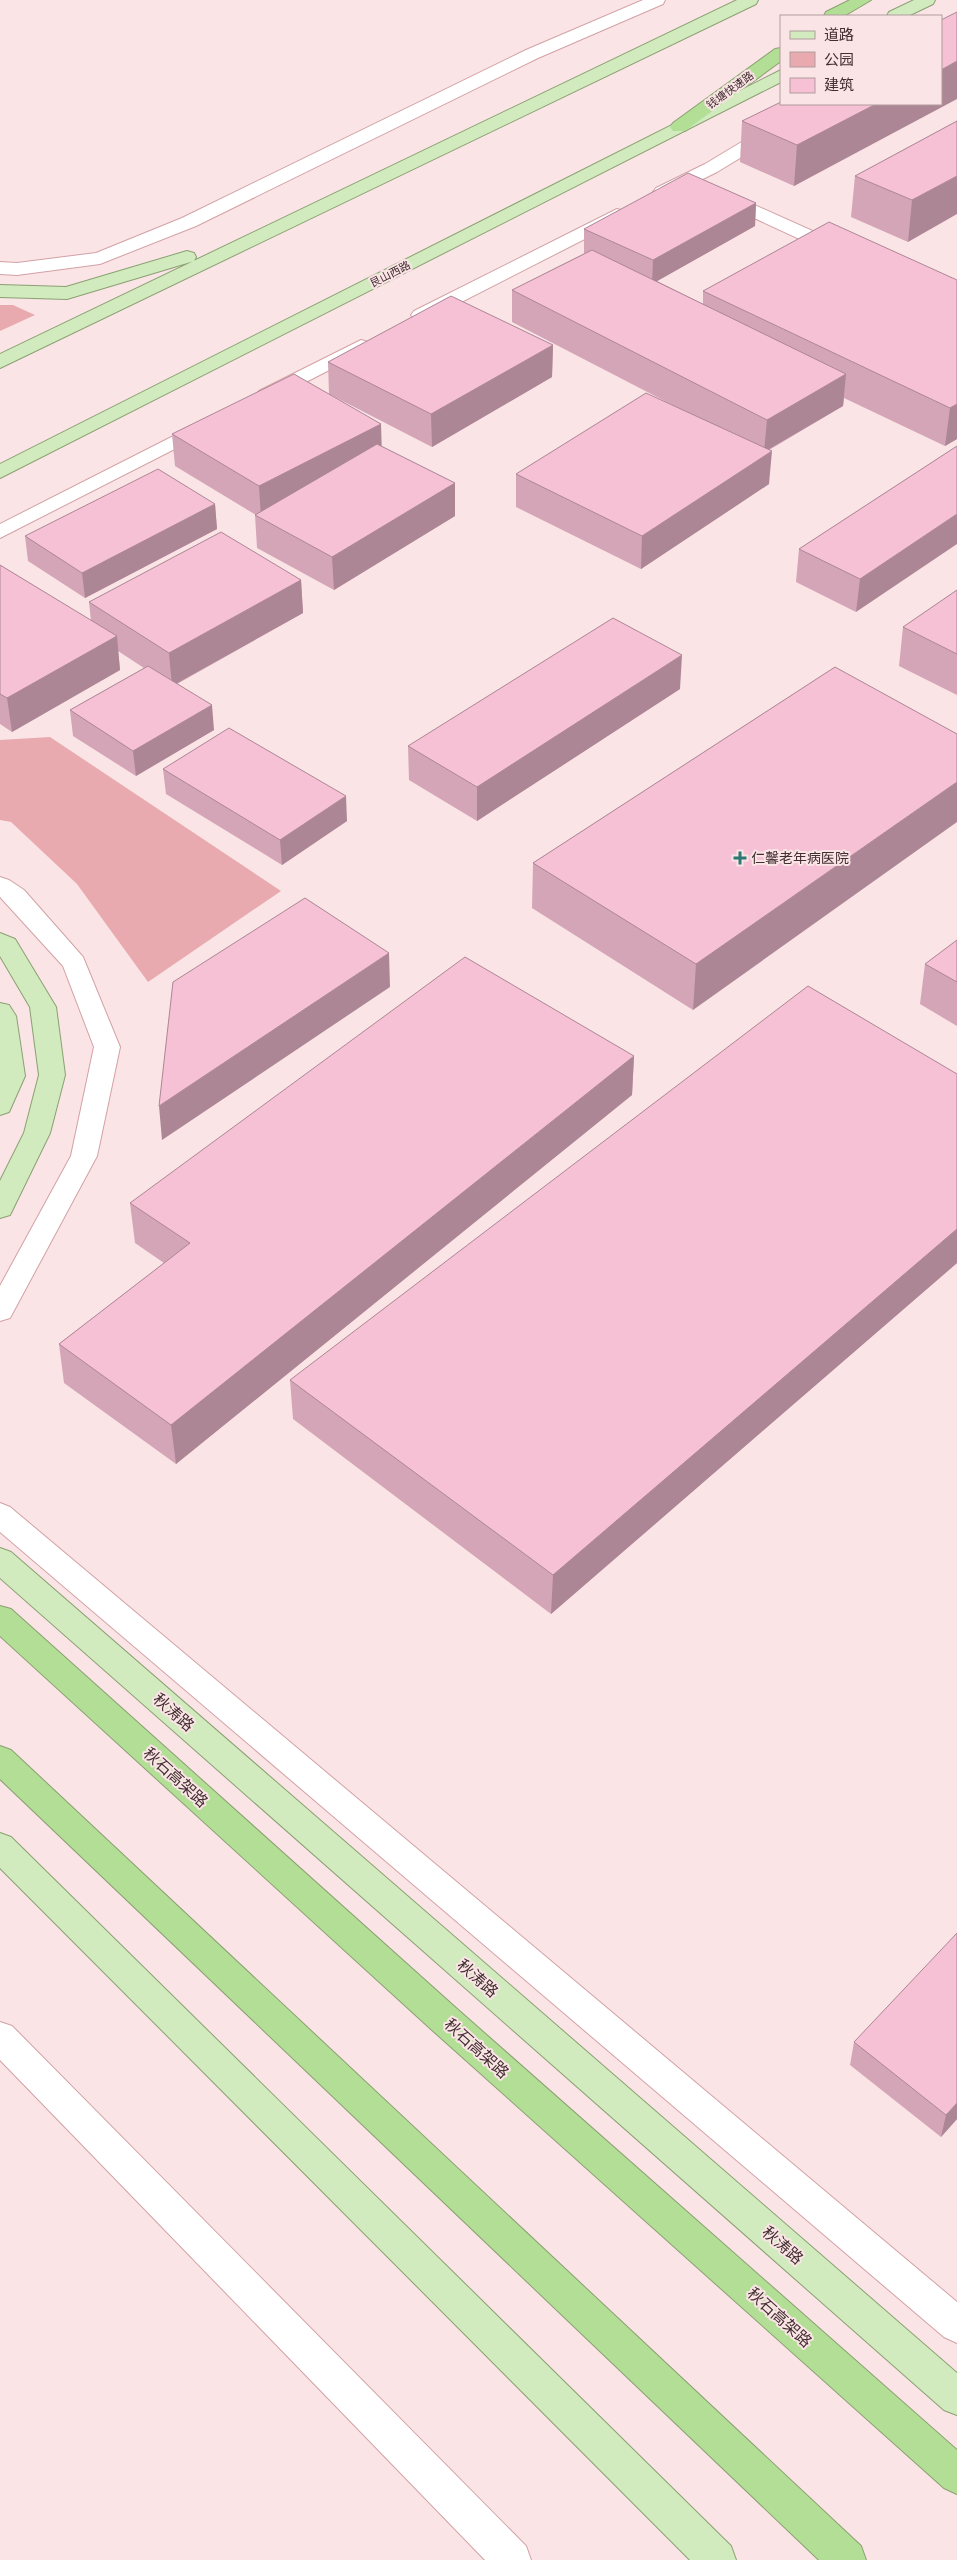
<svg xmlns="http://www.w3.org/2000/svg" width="957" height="2560" font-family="'PT Sans','Noto Sans SC',sans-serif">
<rect width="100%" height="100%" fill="#fae4e6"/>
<path fill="#e9aaaf" d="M0 305H13L35 315 0 331Z
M50 737 281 891 148 982 77 884 11 822 0 820V740Z"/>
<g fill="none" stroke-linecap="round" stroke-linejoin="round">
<g stroke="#d3a1a5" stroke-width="2">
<path id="street" d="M643 0H665L663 4 538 58 196 226 100 264 17 275 0 274V262L17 263 96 253 182 218 526 50Z
M805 104H826L823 108 717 172 668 196H656L653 192 656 188 705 164Z
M721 190 846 246 848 250 846 254H832L715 200 712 196 715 192Z
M617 209 624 211 626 215 624 219 428 319H414L411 315 414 311Z
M361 340 368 342 371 346 368 350 273 399H259L256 395 259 391Z
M205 420 212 422 215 426 212 430 0 538V524Z
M0 877 9 880 24 890 83 957 120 1047 97 1156 10 1318 0 1321V1286L71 1156 94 1047 63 966 0 897Z
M0 1503 10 1507 957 2302V2343L944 2337 0 1532Z
M0 2022 12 2026 526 2546 531 2560H485L0 2060Z"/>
</g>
<g stroke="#8ba072" stroke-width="2">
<path id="primary" d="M737 0H758L756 4 0 368V354Z
M914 0H935L933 4 908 16H887L889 12Z
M781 70V82L0 478V464Z
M187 251 194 253 196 257 194 261 67 299 0 297V285L66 287Z
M0 933 15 939 56 1007 65 1075 50 1133 10 1215 0 1218V1181L24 1133 39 1075 30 1007 0 956Z
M0 1003 9 1005 16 1016 25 1076 9 1112 0 1115Z
M0 1548 11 1552 957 2373V2415L944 2410 0 1578Z
M0 1833 11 1837 731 2546 736 2560H690L0 1868Z"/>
</g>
<g stroke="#8ba072" stroke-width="2">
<path id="highway" d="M850 0H871L844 16H824L826 12Z
M781 48V61L685 131H673L670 127 673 123 775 49Z
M0 1606 11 1609 456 2008 957 2450V2494L944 2488 432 2030 0 1636Z
M0 1746 11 1750 861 2546 866 2560H819L0 1779Z"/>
</g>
<use href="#street" fill="#fff" fill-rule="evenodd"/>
<use href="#primary" fill="#d1ebbf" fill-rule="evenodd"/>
<use href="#highway" fill="#b2de95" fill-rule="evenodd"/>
</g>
<path fill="#d4a5b7" d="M941 104 794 186 740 162 742 121Z
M957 121 908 242 851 217 855 176Z
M756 203 755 226 657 281 703 304V291L957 280V439L945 446 844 398 843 406 769 450V484L641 569 516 507V474L686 412 512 322V290L585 253H584V229Z
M553 345 552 377 432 447 329 394 328 362Z
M381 424V446L455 483V516L334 590 257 548 255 515H256L175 466 172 434Z
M957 446 856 612 796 582 799 549Z
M215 504 217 529 85 598 28 561 25 536Z
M0 565 91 621 89 602 301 580 303 613 177 684 214 730 136 776 73 736 70 710 144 668 118 651 120 670 12 732 0 724Z
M957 590V695L899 666 903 627Z
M835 667 693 1010 532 908 533 863Z
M680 689 477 821 409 780 408 746Z
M163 769 347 821 282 865 166 794Z
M957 940V1026L920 1004 925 964Z
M634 1056 632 1095 176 1464 64 1383 59 1344 164 1263 135 1243 130 1203Z
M957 1074V1263L551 1614 293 1419 290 1380Z
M854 2042 957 2119 941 2137 850 2065Z"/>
<path fill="#ac8695" d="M957 61V99L794 186 797 145 876 104H941V70Z
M957 176V214L908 242 912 200Z
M756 203 755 226 652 284 653 260Z
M553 345 552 377 432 447 431 414Z
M846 374 843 406 764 452 767 420Z
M957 404V439L945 446 950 408Z
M381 424 382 456 261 518 259 486Z
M772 451 769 484 641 569 642 536Z
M455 483V516L334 590 332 557Z
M215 504 217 529 85 598 82 573Z
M957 514V544L856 612 860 579Z
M301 580 303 613 172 686 169 653Z
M117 636 120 670 12 732 7 698Z
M682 655 680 689 477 821V787Z
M212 705 214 730 136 776 133 751Z
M957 782V822L693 1010 696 964Z
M346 796 347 821 282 865 280 840Z
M389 953 390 987 162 1140 159 1106Z
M634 1056 632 1095 176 1464 171 1425Z
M957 1229V1263L551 1614 553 1575Z
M957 2103V2119L941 2137 946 2115Z"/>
<path fill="#f6c0d5" stroke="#ac8695" d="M957 12V61L941 70V20Z
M781 102V104H876L797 145 742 121Z
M957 121V176L912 200 855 176Z
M688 173 756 203 653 260 584 229Z
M829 222 957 280V404L950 408 703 291Z
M592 250 846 374 767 420 512 290Z
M451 296 553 345 431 414 328 362Z
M294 374 381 424 259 486 172 434Z
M646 393 772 451 642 536 516 474Z
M377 444 455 483 332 557 255 515Z
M957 446V514L860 579 799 549Z
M158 469 215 504 82 573 25 536Z
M221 532 301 580 169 653 89 602Z
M0 565 117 636 7 698 0 694Z
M957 590V654L903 627Z
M613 618 682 655 477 787 408 746Z
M148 666 212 705 133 751 70 710Z
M835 667 957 734V782L696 964 533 863Z
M229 728 346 796 280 840 163 769Z
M305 898 389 953 159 1106 173 982Z
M957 940V982L925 964Z
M465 957 634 1056 171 1425 59 1344 190 1243 130 1203Z
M808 986 957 1074V1229L553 1575 290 1380Z
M957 1933V2103L946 2115 854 2042Z"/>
<path fill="#2d7775" stroke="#fae4e6" stroke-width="2" d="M737.5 850.5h5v5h5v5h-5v5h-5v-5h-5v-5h5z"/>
<g text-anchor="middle" stroke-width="4" stroke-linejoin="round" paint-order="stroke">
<g font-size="11" fill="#422e30" stroke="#fae4e6">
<text transform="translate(730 90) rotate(-36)" y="4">钱塘快速路</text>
<text transform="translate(390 274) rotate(-27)" y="4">艮山西路</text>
</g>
<g font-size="14" fill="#422e30" stroke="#fae4e6" text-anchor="start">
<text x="751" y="863">仁馨老年病医院</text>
</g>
<g font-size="16" fill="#422e30" stroke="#fae4e6">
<text transform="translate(174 1712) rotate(41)" y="6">秋涛路</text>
<text transform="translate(176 1777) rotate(42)" y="6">秋石高架路</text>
<text transform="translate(478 1978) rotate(41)" y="6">秋涛路</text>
<text transform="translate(477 2048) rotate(42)" y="6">秋石高架路</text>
<text transform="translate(783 2245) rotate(41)" y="6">秋涛路</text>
<text transform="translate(780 2317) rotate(42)" y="6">秋石高架路</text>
</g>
</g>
<rect x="780" y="15" width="162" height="90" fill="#fae4e6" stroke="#b09b9d"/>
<rect x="790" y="31" width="25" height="8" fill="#d1ebbf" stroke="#b09b9d"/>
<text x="824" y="40" font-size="15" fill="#422e30">道路</text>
<rect x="790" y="52" width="25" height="15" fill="#e9aaaf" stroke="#b09b9d"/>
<text x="824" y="65" font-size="15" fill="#422e30">公园</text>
<rect x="790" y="78" width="25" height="15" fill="#f6c0d5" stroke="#b09b9d"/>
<text x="824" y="90" font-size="15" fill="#422e30">建筑</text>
</svg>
